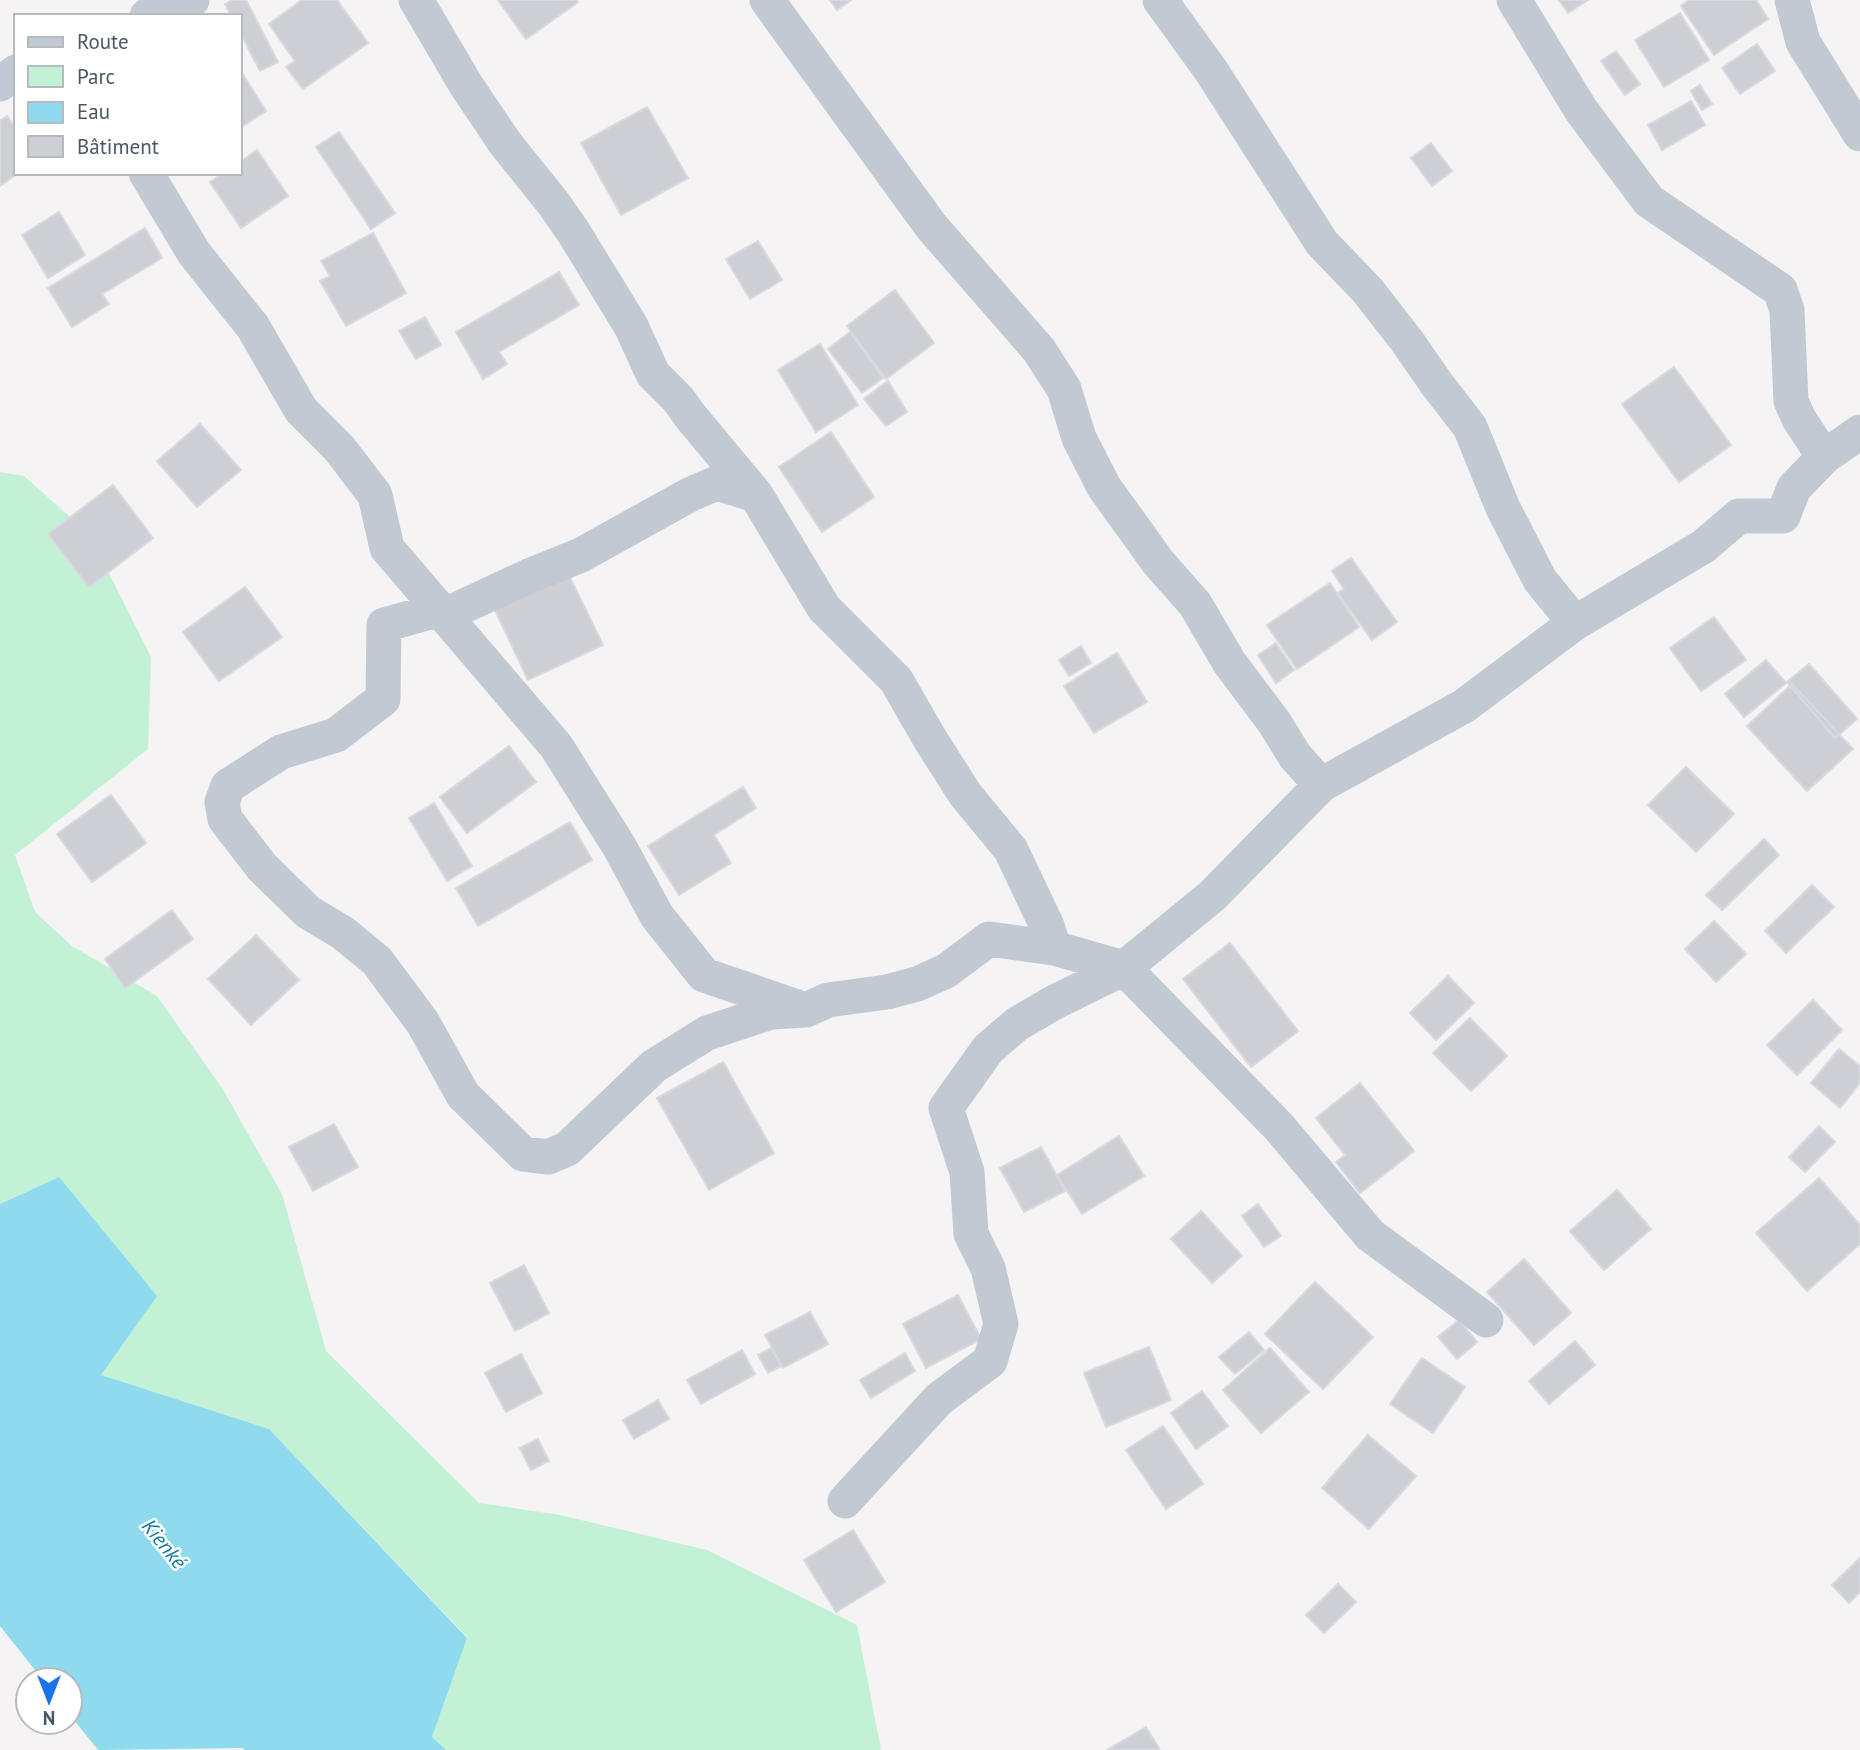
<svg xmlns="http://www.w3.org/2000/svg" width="1860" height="1750" font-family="'PT Sans',sans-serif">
<rect width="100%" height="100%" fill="#f5f3f3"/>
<path fill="#c3f1d5" d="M0 472 24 476 89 534 151 657 148 749 15 855 35 912 72 946 157 996 222 1088 282 1194 326 1351 479 1503 560 1515 707 1550 857 1625 881 1750H446L432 1737 467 1637 269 1429 100 1375 59 1177 0 1204Z"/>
<path fill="#90daee" d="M59 1177 157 1296 101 1375 269 1429 467 1638 432 1737 446 1750H244L243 1748 98 1750 70 1715V1680H43L0 1626V1204Z"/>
<path fill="#cdcfd5" stroke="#d7d9de" stroke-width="2" d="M233 0H246L278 62 260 71 240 32V16H231L225 4Z
M302 0H337L368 43 303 89 286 67 295 61 269 24Z
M498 0H576L578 2 526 39Z
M830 0H851L837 10Z
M1559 0H1588L1568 13Z
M1689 0H1756L1768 19 1714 55 1681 6Z
M1680 13 1709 60 1664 87 1635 40Z
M1757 44 1775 71 1740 94 1722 68Z
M1616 51 1640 84 1625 95 1601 61Z
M240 70 266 111 240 128Z
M1700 85 1712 104 1702 110 1691 91Z
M1691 101 1705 125 1662 150 1648 125Z
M647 107 688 178 621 215 581 143Z
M7 116 16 129V173H18L0 186V121Z
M339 132 395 213 371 229 316 147Z
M1431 143 1452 171 1432 186 1411 158Z
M257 150 288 196 241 228 210 182 223 173H240V162Z
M59 212 85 255 48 278 22 235Z
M145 228 162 258 102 294 109 304 72 327 48 288Z
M373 233 406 293 346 326 320 281 330 276 321 261Z
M758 241 782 280 750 299 726 259Z
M559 272 579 305 499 352 507 364 483 379 456 332Z
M895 290 934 343 886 379 847 326Z
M425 317 441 345 416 359 399 331Z
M850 332 883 378 862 393 828 349Z
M820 344 858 405 816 432 778 370Z
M1674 367 1731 445 1679 482 1622 404Z
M888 381 907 412 886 426 864 399Z
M200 424 241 470 197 507 157 461Z
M831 432 874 497 822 532 779 467Z
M113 485 153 538 89 587 48 534Z
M1351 558 1397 622 1372 640 1338 593 1344 589 1332 571Z
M566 569 603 645 528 680 492 604Z
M1330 583 1359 627 1297 669 1267 625Z
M245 587 282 637 219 681 183 632Z
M1714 617 1746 660 1701 691 1670 648Z
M1276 643 1294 670 1276 683 1258 655Z
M1081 646 1091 663 1069 676 1059 660Z
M1117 653 1147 702 1094 733 1064 686Z
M1766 660 1786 683 1744 717 1725 694Z
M1809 664 1857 719 1835 738 1787 682Z
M1792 684 1853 749 1807 791 1747 726Z
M509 746 536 782 467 833 440 797Z
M1686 767 1734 814 1696 852 1648 805Z
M743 787 756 808 714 835 731 863 679 895 648 846Z
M111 795 146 843 92 882 57 834Z
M434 803 472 866 447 881 409 818Z
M570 822 592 860 478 926 456 888Z
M1764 839 1779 855 1722 910 1706 895Z
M1812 885 1834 907 1786 953 1765 931Z
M172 910 193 939 125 988 105 959Z
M1714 921 1746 954 1716 982 1685 949Z
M256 935 299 980 251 1025 208 979Z
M1230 943 1298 1031 1251 1067 1183 979Z
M1448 976 1474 1003 1436 1040 1410 1013Z
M1813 1000 1842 1030 1797 1075 1767 1045Z
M1470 1018 1507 1056 1471 1091 1433 1053Z
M1839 1049 1860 1066V1083L1840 1108 1811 1083Z
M723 1062 774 1153 709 1190 657 1098Z
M1360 1083 1414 1151 1360 1193 1336 1162 1345 1155 1316 1118Z
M334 1124 358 1167 313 1191 289 1147Z
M1819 1126 1835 1142 1805 1172 1789 1157Z
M1119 1136 1144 1176 1082 1214 1057 1175Z
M1041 1147 1065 1191 1024 1212 1000 1168Z
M1819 1178 1860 1225V1244L1807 1291 1756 1233Z
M1617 1190 1651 1229 1604 1270 1570 1231Z
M1258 1204 1281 1236 1264 1247 1242 1216Z
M1201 1211 1242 1256 1212 1283 1171 1239Z
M1524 1259 1571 1313 1534 1345 1487 1292Z
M524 1265 549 1313 515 1331 490 1283Z
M1315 1282 1373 1337 1323 1389 1265 1334Z
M958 1295 981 1339 926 1368 903 1324Z
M810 1312 828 1344 783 1368 765 1335Z
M1459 1320 1477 1342 1457 1359 1438 1337Z
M1249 1332 1264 1350 1235 1374 1219 1357Z
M1575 1341 1595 1365 1549 1404 1529 1381Z
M1149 1347 1171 1400 1106 1427 1084 1373Z
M771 1348 781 1366 768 1373 758 1355Z
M1270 1348 1309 1392 1261 1433 1223 1390Z
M742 1350 755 1374 701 1404 687 1380Z
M905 1353 915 1371 871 1398 860 1380Z
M521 1354 542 1393 506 1412 485 1373Z
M1422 1358 1465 1387 1433 1433 1390 1404Z
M1202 1391 1228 1426 1196 1449 1171 1413Z
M658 1400 669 1419 634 1439 623 1420Z
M1163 1426 1203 1484 1166 1509 1126 1450Z
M1368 1435 1416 1476 1369 1529 1322 1488Z
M538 1439 549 1461 531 1470 520 1448Z
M853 1530 885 1582 836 1612 804 1560Z
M1860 1558V1592L1849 1603 1832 1585Z
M1338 1584 1356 1602 1324 1633 1306 1615Z
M1146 1727 1160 1750H1107Z"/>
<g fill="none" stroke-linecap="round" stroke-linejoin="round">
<path stroke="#c1cad2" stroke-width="35" d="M416 0 466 85 505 143 554 204 574 233 631 326 653 374 678 399 691 417 756 495 824 608 896 680 930 739 965 794 1011 850 1047 926 1054 948 1124 968 1279 1127 1370 1235 1486 1320
M767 0 931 226 1039 350 1064 389 1079 438 1104 487 1158 562 1195 604 1229 662 1274 722 1295 756 1321 785
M1160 0 1210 69 1322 243 1368 291 1407 341 1436 383 1470 427 1503 508 1540 580 1575 623
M1514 0 1581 110 1649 201 1780 290 1787 310 1791 401 1799 419 1824 457
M1792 0 1803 42 1860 134
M147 16 192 0
M0 84 16 72
M146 173 194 253 253 327 301 410 339 448 375 495 387 548 556 746 619 846 657 916 704 975 806 1010 828 1000 887 992 917 984 946 971 989 939 1054 948
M756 495 717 483 691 494 581 555 529 576 445 615 434 611 384 625 383 699 336 735 281 752 228 786 222 802 225 819 262 867 308 912 343 933 377 961 423 1023 463 1095 523 1154 548 1157 567 1149 654 1066 707 1033 771 1012 806 1010
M845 1501 939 1399 990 1361 1001 1324 988 1268 971 1234 967 1172 946 1108 988 1049 1017 1024 1055 1002 1124 968 1212 896 1321 785 1464 706 1575 623 1704 546 1739 516H1783L1794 488 1824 457 1860 432"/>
</g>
<g text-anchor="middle" stroke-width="5" stroke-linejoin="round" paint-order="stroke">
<g font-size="21" font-style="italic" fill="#0c7c9b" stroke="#fff">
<text transform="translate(164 1544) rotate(51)" y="7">Kienké</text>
</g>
</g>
<rect x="14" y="14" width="228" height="161" fill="#ffffff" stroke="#b7bbc0" stroke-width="2"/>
<rect x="28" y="37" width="35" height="10" fill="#c1cad2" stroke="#b7bbc0" stroke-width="2"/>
<text x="77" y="49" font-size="21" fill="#4a5661">Route</text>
<rect x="28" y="66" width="35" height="21" fill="#c3f1d5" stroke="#b7bbc0" stroke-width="2"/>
<text x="77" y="84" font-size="21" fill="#4a5661">Parc</text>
<rect x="28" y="102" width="35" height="21" fill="#90daee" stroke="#b7bbc0" stroke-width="2"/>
<text x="77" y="119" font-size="21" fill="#4a5661">Eau</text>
<rect x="28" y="136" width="35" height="21" fill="#cdcfd5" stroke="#b7bbc0" stroke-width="2"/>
<text x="77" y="154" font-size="21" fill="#4a5661">Bâtiment</text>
<g transform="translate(49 1701) rotate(180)"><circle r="33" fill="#ffffff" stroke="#b7bbc0" stroke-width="2"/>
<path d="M0-5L12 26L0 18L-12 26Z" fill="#1a73e8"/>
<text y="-10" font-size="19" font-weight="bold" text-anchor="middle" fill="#4a5661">N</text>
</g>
</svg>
